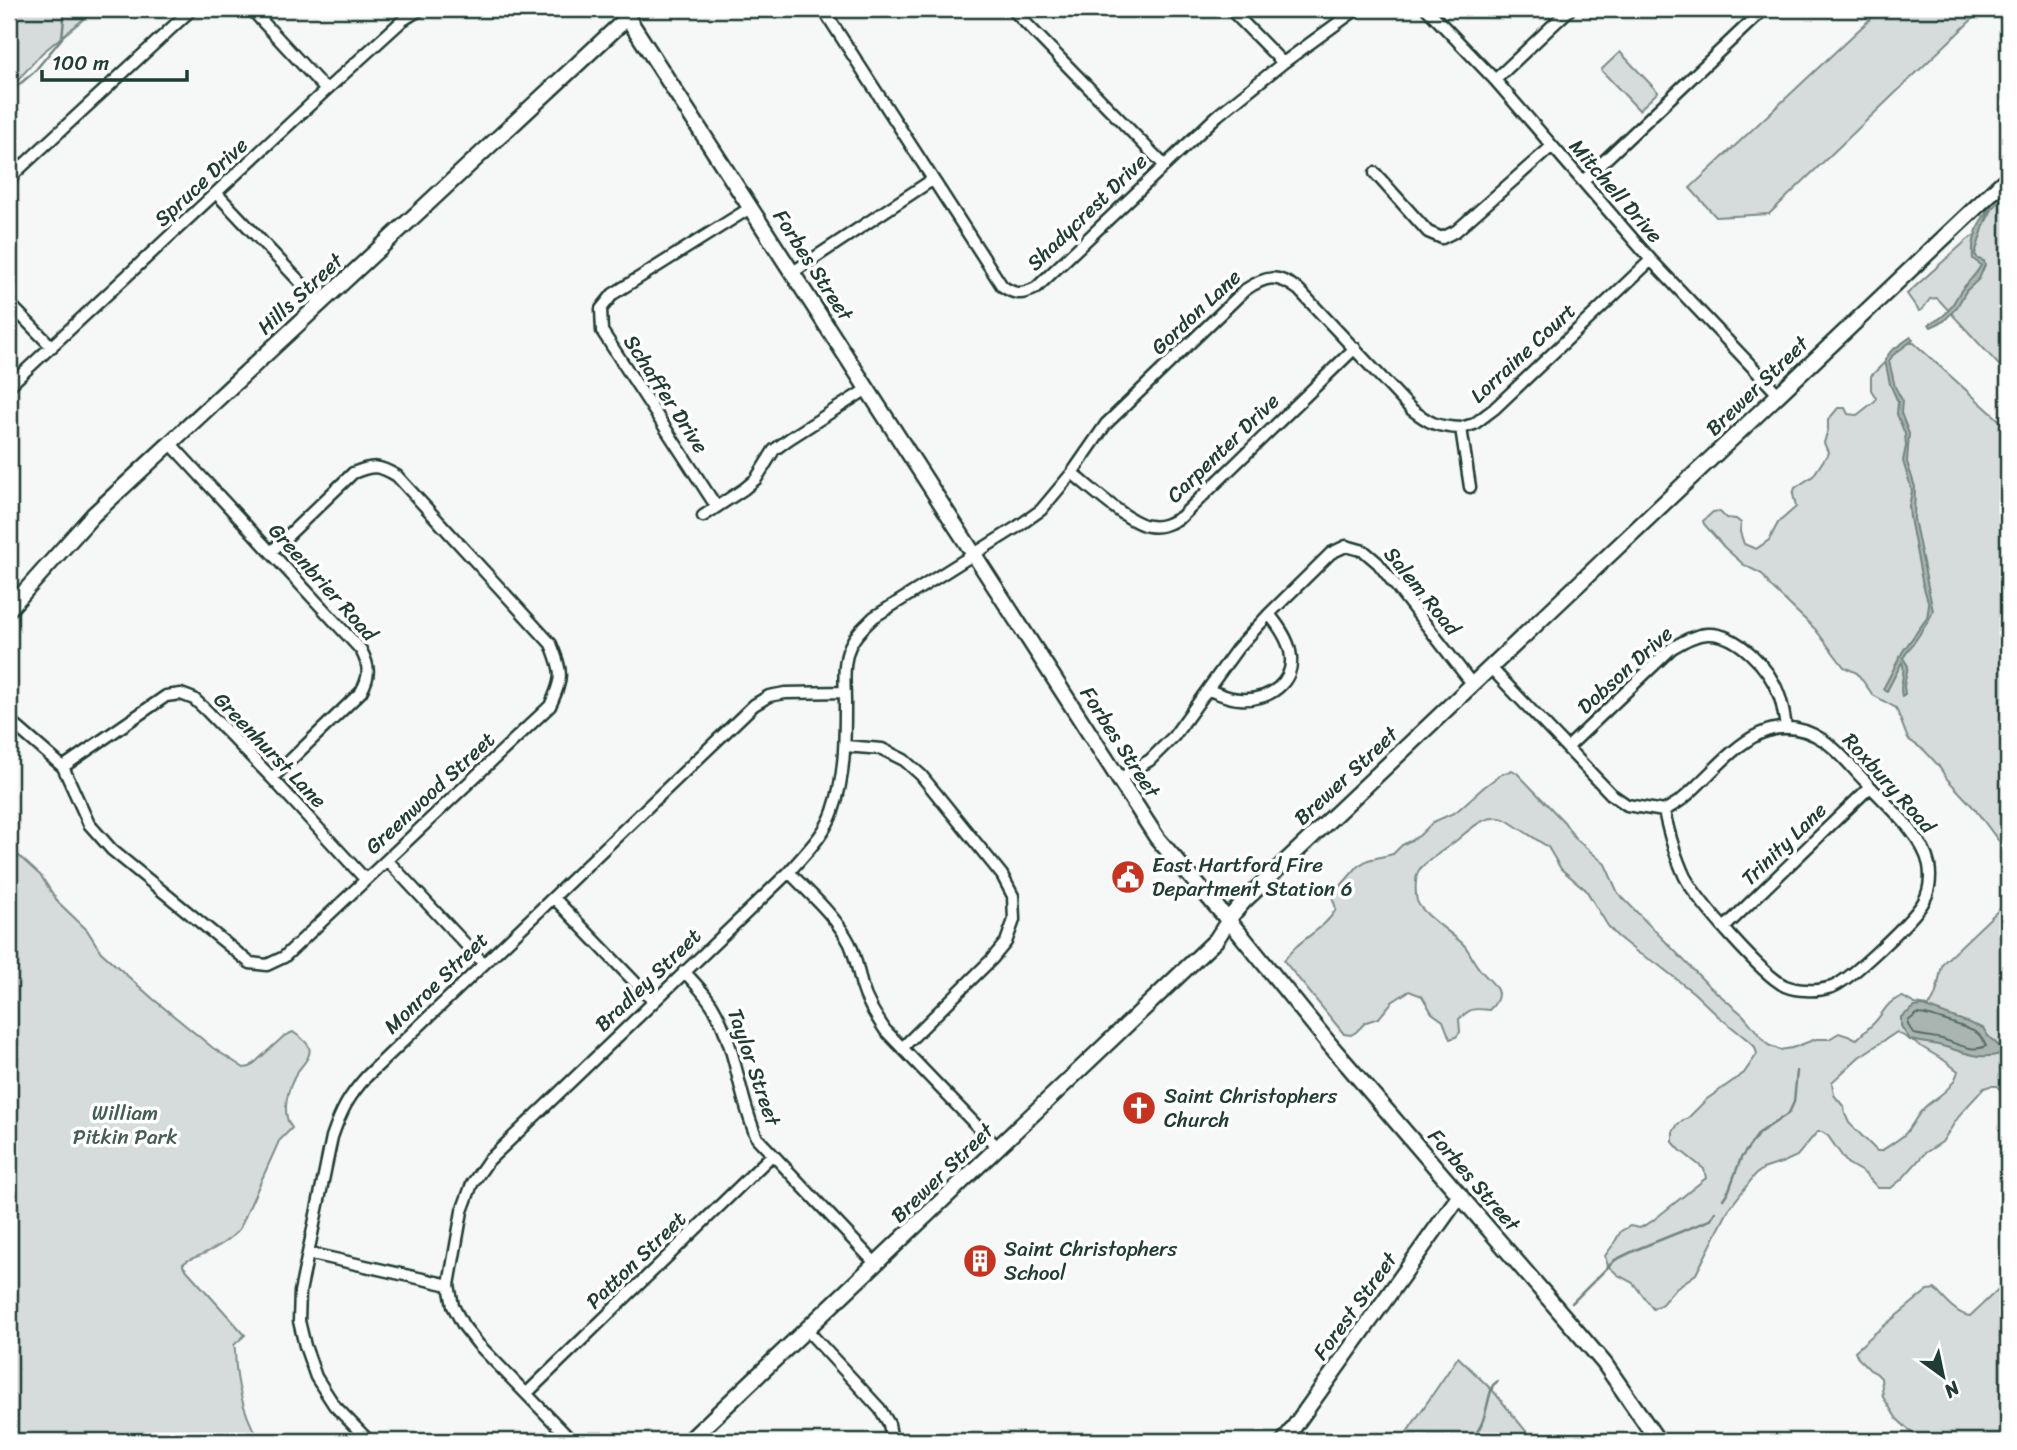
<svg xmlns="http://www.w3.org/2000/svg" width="2017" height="1450" font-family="Sriracha,sans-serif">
<rect width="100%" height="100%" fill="#f6f7f7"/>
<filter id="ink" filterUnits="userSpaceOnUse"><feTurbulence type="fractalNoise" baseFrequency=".0143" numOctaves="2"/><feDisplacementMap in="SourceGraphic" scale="14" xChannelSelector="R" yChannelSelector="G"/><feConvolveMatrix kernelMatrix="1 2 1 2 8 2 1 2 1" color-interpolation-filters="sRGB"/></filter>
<g filter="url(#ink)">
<path fill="#d6dcdb" stroke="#7a8c88" stroke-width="2" fill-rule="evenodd" d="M9 9H94L91 13 42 53 9 90Z
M1881 9H1983L1769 214 1716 217 1690 188Z
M1620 52 1658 92 1639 110 1601 70Z
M2008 193V375L1939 300 1936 298 1930 299 1922 310 1919 311 1907 294 1967 240 1981 231 1995 204Z
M1908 343H1914L2008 428V847L1998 840 1974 808 1947 779 1938 765 1925 751 1908 739 1896 708 1873 695 1857 673 1844 667 1815 629 1771 587 1762 574 1744 565 1724 547 1704 524 1703 521 1713 512 1719 511 1726 518 1736 519 1741 523 1740 532 1744 544 1756 549 1769 540 1778 523 1796 507 1793 494 1795 488 1813 476 1827 455 1828 452 1824 443 1828 429V420L1838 408H1845L1848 414 1857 415 1875 401 1876 398 1871 390V376L1893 354Z
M1512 770 1517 773 1564 822 1575 838 1605 864 1618 893 1708 985 1743 1015 1768 1045 1780 1050 1792 1048 1816 1039H1829L1839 1033 1857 1039C1862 1034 1868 1029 1874 1023 1884 1013 1887 1000 1903 997L1915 1004 1928 1006C1939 997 1938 976 1943 963L2008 901V1098L1997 1086H1990L1984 1088 1961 1113 1942 1142 1925 1153 1902 1179 1891 1188H1878L1864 1173 1847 1163 1828 1136 1822 1132H1817L1797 1156 1784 1162 1763 1169 1755 1175 1729 1209 1696 1274 1676 1288 1662 1304 1653 1309 1633 1283 1618 1275 1608 1266 1605 1256 1607 1253 1613 1245 1621 1231 1630 1226 1640 1228 1651 1222 1706 1178 1704 1169 1680 1150 1673 1142V1132L1678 1124 1689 1117 1707 1099 1744 1073 1757 1054 1755 1047 1749 1041 1718 1016 1694 993 1656 963 1638 953 1617 936 1608 926 1586 890 1561 869 1548 847 1508 821C1487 809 1468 832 1453 843 1442 852 1428 859 1419 870 1415 876 1415 893 1417 901 1421 913 1453 934 1463 944 1470 951 1472 960 1478 967 1489 983 1510 990 1489 1010 1473 1008 1471 1008 1459 1019L1460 1032 1456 1037 1450 1039 1443 1021 1432 1013 1422 996 1409 991 1392 1002 1379 1018 1366 1022 1356 1032 1351 1035 1344 1034 1284 961C1296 940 1324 931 1336 909L1332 896 1358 866 1368 860 1393 854 1402 845 1419 836 1433 822 1456 812 1484 787 1500 775ZM1897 1032 1945 1061 1958 1071C1953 1090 1937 1096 1924 1108 1916 1116 1912 1127 1904 1135 1897 1141 1888 1146 1881 1151H1877L1849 1123 1845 1114 1844 1107 1834 1095 1832 1082 1859 1057Z
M9 847 41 876 58 902 87 930 101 952 152 998 213 1048 244 1068 250 1067 284 1036 293 1032C298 1036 307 1041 309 1047 312 1056 303 1064 298 1071 288 1087 280 1113 292 1128L279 1141 240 1228C232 1239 215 1249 203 1254 196 1258 189 1258 183 1264V1266L245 1335 234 1345C236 1352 235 1360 236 1367 238 1390 247 1424 261 1441H9Z
M2008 1280V1441H1921L1897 1419 1883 1397 1881 1378 1876 1373 1870 1370 1858 1358 1855 1351 1874 1334 1928 1290 1935 1289C1944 1299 1957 1315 1970 1316Z
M1458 1357 1495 1393 1534 1441H1401Z"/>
<path fill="#aab5b1" stroke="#72857f" stroke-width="2" d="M2008 187V193L1988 213 1975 254 1978 259 1984 261 1985 265 1979 279 1966 291 1957 307 1944 321 1931 327 1929 324C1948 316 1950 308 1960 292 1967 282 1976 276 1981 265L1973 259C1970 231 1989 205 2008 187Z
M1911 337 1913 340 1893 355 1889 361 1895 387 1902 400 1901 413 1909 434 1907 462 1915 487 1914 519 1933 611C1928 625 1912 644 1903 658L1908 666 1904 686 1905 694 1902 696C1898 684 1907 673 1902 662L1887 691 1883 689 1903 651 1927 618 1929 605 1922 581 1910 518 1909 506 1912 491 1903 461 1906 446 1905 434 1897 414 1898 402 1890 384 1885 360 1891 351Z
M1923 1006 1983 1028 1988 1036 2000 1047V1054C1978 1061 1960 1050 1938 1045 1929 1043 1919 1042 1910 1040L1901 1026V1017L1915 1007Z"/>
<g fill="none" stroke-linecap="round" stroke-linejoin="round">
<path stroke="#576d66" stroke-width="2" d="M1917 1014C1926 1013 1968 1028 1977 1033 1981 1036 1984 1042 1986 1046 1972 1053 1956 1043 1942 1039 1933 1037 1923 1036 1914 1034L1908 1025V1021Z"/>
<path stroke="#72857f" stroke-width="2.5" d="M9 93 34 72 62 38 65 9
M1723 1199 1729 1190 1741 1158 1759 1133 1789 1113 1794 1102 1797 1071
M1572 1303 1615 1260 1640 1248 1710 1220 1715 1212
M1469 1441C1487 1425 1485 1406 1493 1385L1498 1381"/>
<g stroke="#1f3d34" stroke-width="15">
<path id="street" d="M251 9 326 90
M823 9 1002 286C1015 295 1022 295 1036 288L1218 115 1283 63 1357 9
M1012 9 1164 165
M1230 9 1283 63
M1427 9 1495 80 1651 260 1779 395
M1495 80 1570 9
M1375 173 1428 232 1442 238 1456 231 1551 147
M1583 181 1764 9
M9 182 16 172 192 9
M217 194 320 303
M793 272 932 180
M9 303 52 347
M9 386 326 90 403 20 421 9
M171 444 361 650C370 667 370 676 361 692L272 778
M1072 473C1090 487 1129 524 1149 526 1162 528 1171 523 1181 517L1355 348
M1470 487 1461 428 1474 424 1494 409 1651 260
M716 506 602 331 601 309 613 294 750 208
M703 516 744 489 756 479 774 450 789 439 867 389
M1491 668 1611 794 1627 805 1664 811C1669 834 1675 856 1685 877 1698 901 1761 974 1785 986 1790 988 1800 990 1806 990 1813 991 1825 989 1832 987 1849 981 1915 918 1924 901 1930 890 1931 877 1929 865 1923 835 1885 803 1865 781 1852 768 1839 750 1823 740 1764 702 1726 761 1686 796 1680 802 1671 806 1664 811
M1208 690C1218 693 1229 699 1240 699 1268 701 1297 683 1290 651 1287 637 1278 625 1269 614
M9 720 63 767 89 824 112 850 250 963 267 965 284 957 550 706C563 678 563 673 551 644L397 476C379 465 373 465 353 473L271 552
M845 746 882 749 904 760 921 775 1002 875 1013 896 1014 920 1006 942 992 959 902 1048
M1568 747 1672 648C1684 641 1694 635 1707 634 1737 632 1770 669 1779 695 1783 705 1784 716 1786 727
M63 767 166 696 181 694 194 699 206 710 272 778 365 879
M1119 779 1150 760 1174 736 1237 649 1269 614 1331 553 1346 546 1364 551 1378 563 1473 685
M387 860 484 964
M789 872C810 894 836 916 850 944 856 958 858 971 862 986 867 1003 876 1016 885 1030L998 1148
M554 898 653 1001
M1724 928 1870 787
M684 971C696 985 709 997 717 1014 737 1053 739 1098 757 1138L876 1264
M308 1253 449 1285
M807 1330 880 1409 889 1424 892 1441
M527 1393 772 1155
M369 1441 334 1405 316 1377 305 1346 299 1321 300 1292 332 1137C341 1111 348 1097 367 1076L754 705 769 696 785 693 845 692
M572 1441 478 1344 463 1325 453 1306 449 1285 462 1211 472 1184 488 1161 789 872C805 853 825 835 833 811 845 777 845 740 845 704 845 685 842 664 850 646 856 633 865 626 874 617L1017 527 1041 510 1072 473 1106 424 1245 290C1267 275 1277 274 1299 290L1411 409C1429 423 1437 427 1461 428"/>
</g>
<g stroke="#1f3d34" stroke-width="19">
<path id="secondary" d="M622 9 1157 838 1241 935 1331 1046 1604 1363 1658 1441
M9 609 93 515 628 17
M689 1441 1216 940 1232 915 1244 901 2008 177
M1284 1441 1460 1195"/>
</g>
<use href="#street" stroke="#fff" stroke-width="10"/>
<use href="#secondary" stroke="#fff" stroke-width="14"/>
</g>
</g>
<defs>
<g id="civic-disc" transform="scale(1.75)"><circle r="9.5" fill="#c8321e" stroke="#fff"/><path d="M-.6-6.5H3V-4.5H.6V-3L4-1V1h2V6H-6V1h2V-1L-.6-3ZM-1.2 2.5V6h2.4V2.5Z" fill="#fff"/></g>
<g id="church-disc" transform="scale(1.75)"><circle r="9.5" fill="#c8321e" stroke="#fff"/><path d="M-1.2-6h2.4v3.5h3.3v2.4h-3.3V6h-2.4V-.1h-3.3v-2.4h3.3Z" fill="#fff"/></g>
<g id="building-disc" transform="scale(1.75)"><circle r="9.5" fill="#c8321e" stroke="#fff"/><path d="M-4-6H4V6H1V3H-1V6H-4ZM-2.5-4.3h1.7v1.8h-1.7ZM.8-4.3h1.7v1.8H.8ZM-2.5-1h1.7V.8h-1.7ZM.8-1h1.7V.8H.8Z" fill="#fff"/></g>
</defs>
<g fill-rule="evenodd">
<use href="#civic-disc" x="1128" y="877"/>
<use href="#church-disc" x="1139" y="1108"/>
<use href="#building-disc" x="980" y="1261"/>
</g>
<g text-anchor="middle" stroke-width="7" stroke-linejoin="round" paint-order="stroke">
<g font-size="21" fill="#1f3d34" stroke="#fff">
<text transform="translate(201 182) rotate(-43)" y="7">Spruce Drive</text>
<text transform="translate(1616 191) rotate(49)" y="7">Mitchell Drive</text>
<text transform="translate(1087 212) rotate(-44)" y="7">Shadycrest Drive</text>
<text transform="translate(813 265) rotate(57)" y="7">Forbes Street</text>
<text transform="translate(300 294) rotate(-43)" y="7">Hills Street</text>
<text transform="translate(1196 312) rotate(-43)" y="7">Gordon Lane</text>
<text transform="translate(1523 353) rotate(-43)" y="7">Lorraine Court</text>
<text transform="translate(1757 386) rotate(-44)" y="7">Brewer Street</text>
<text transform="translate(666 394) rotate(57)" y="7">Schaffer Drive</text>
<text transform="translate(1223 448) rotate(-44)" y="7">Carpenter Drive</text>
<text transform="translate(323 582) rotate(48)" y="7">Greenbrier Road</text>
<text transform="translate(1422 591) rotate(51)" y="7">Salem Road</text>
<text transform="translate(1625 670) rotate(-42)" y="7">Dobson Drive</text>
<text transform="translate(1120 742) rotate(57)" y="7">Forbes Street</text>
<text transform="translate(270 750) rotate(46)" y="7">Greenhurst Lane</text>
<text transform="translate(1346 776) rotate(-43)" y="7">Brewer Street</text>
<text transform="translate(1889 783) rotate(48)" y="7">Roxbury Road</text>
<text transform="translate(430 793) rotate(-43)" y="7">Greenwood Street</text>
<text transform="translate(1784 844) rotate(-44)" y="7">Trinity Lane</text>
<text transform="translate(648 980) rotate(-44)" y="7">Bradley Street</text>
<text transform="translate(436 983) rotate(-44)" y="7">Monroe Street</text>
<text transform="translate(754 1067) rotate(71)" y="7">Taylor Street</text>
<text transform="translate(942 1173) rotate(-44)" y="7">Brewer Street</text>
<text transform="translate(1474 1180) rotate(49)" y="7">Forbes Street</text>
<text transform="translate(636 1260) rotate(-44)" y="7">Patton Street</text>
<text transform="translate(1355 1306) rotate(-54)" y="7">Forest Street</text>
</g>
<g font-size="21" fill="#1f3d34" stroke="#fff" text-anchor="start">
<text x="1152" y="872">East Hartford Fire<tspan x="1152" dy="24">Department Station 6</tspan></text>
<text x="1164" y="1103">Saint Christophers<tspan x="1164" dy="24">Church</tspan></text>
<text x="1004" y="1256">Saint Christophers<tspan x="1004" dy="24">School</tspan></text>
</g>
<g font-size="21" fill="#445d55" stroke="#fff">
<text x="125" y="1120">William<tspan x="125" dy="24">Pitkin Park</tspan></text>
</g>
</g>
<rect width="2017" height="1450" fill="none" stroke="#fff" stroke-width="35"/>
<rect x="18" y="18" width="1982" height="1415" fill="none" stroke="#1f3d34" stroke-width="2.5" filter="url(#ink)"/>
<g transform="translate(1943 1376) rotate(147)" stroke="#ffffff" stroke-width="5" paint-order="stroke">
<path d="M0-5L12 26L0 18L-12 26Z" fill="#1f3d34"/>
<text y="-10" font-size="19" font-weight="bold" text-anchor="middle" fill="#1f3d34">N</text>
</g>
<path d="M42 70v10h145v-10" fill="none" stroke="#1f3d34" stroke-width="3.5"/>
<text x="52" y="70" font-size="21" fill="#1f3d34" stroke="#ffffff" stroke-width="5" paint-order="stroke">100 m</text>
</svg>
